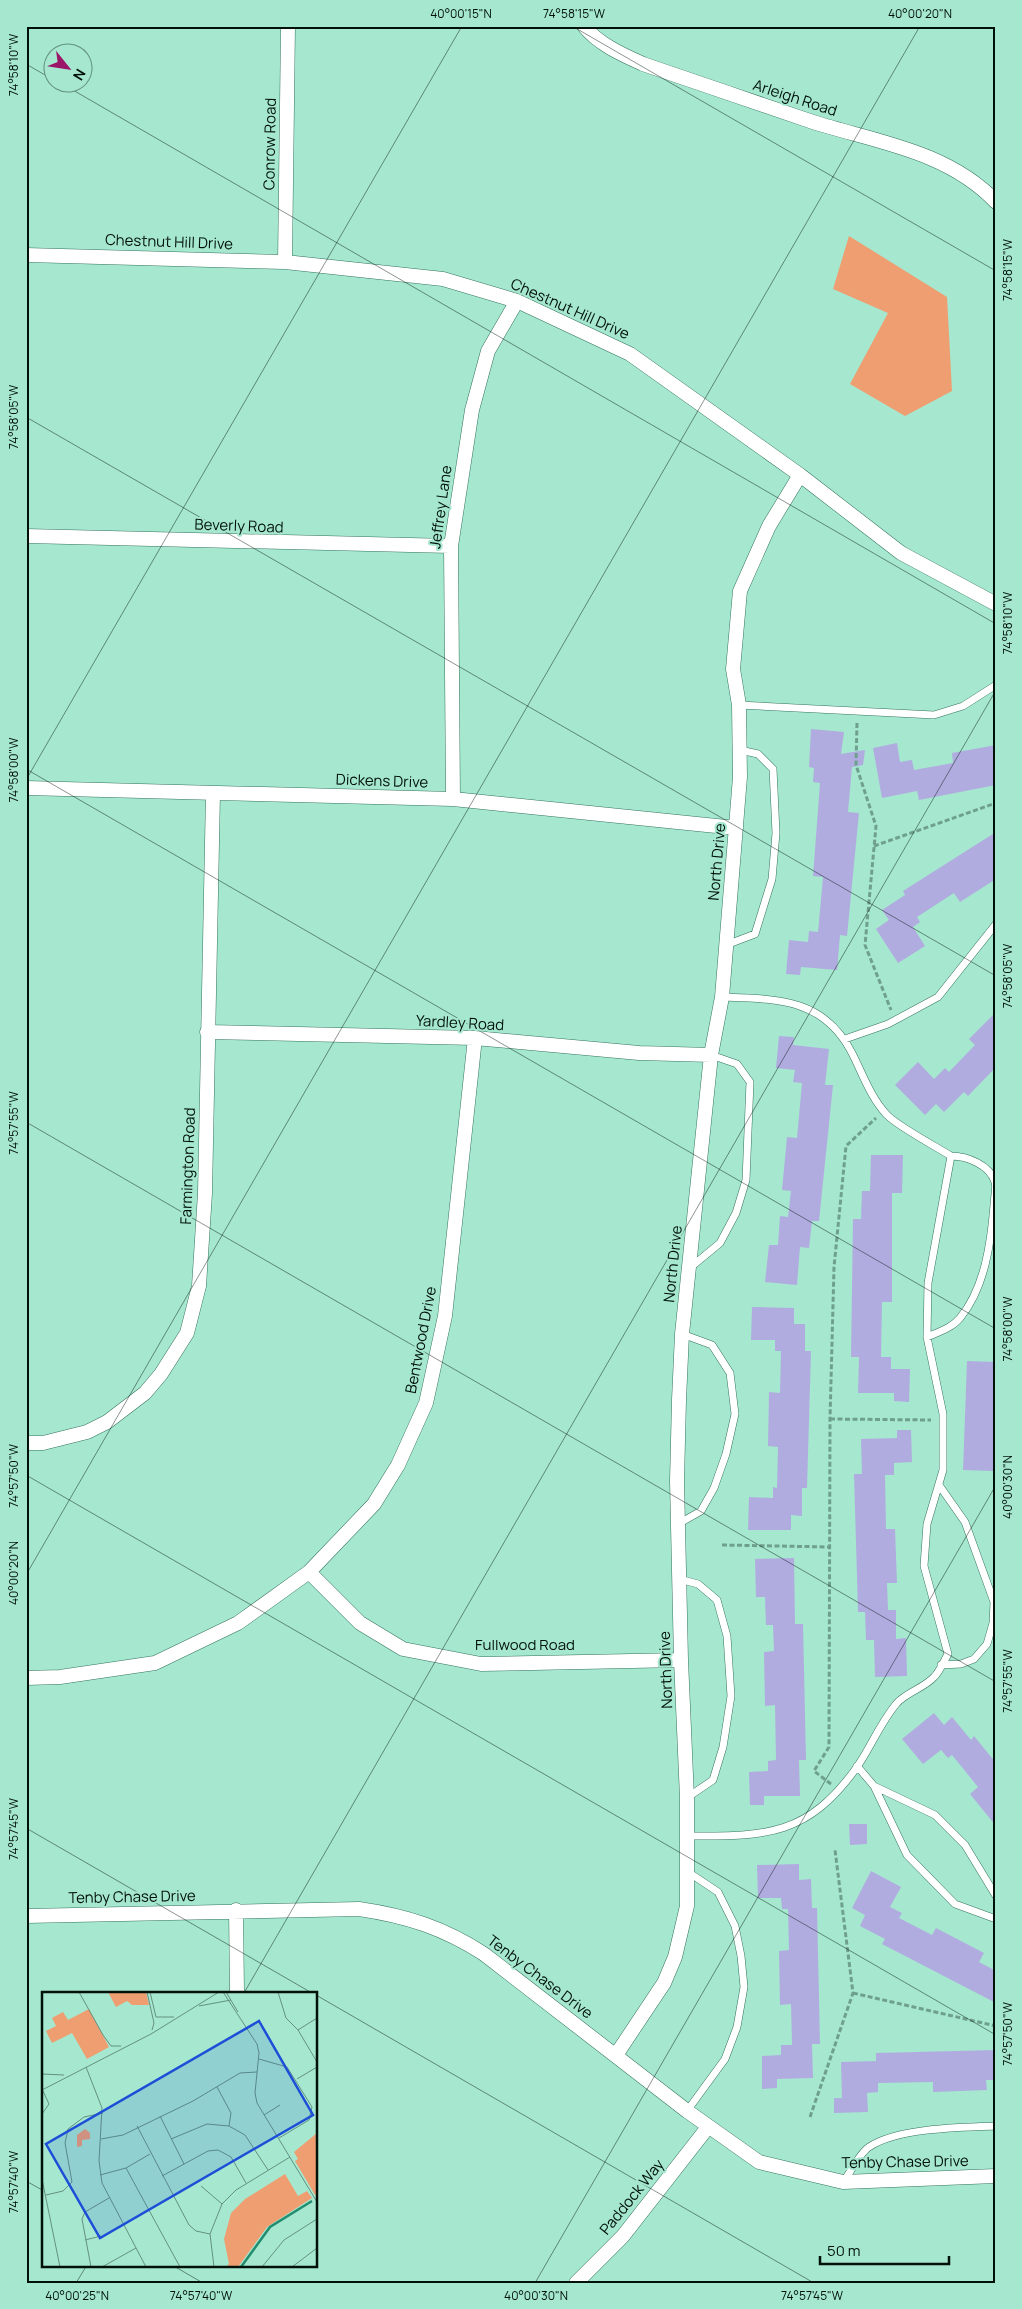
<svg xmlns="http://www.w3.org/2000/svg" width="1022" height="2309" font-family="Manrope,sans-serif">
<rect width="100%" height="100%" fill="#a6e7cf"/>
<path fill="#ef9e71" d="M849 236 947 297 952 391 905 416 850 384 888 313 833 289Z"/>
<path fill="#b1ace0" d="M811 729 844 732 841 754 865 750 863 765 852 767 848 812 859 813 847 936 840 935 837 970 801 967 800 975 786 974 789 940 808 942 809 931 818 932 823 877 813 876 820 783 813 782 814 768 809 767Z
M897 743 900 762 912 760 914 770 953 763 952 753 996 745V785L919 800 917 791 882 798 873 748Z
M996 832V879L960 902 954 893 917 917 920 922 913 927 925 946 898 963 876 929 889 920 882 910 905 895 903 891Z
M996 1012V1067L968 1096 964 1092 944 1112 936 1104 925 1115 895 1085 918 1062 934 1079 945 1068 949 1072 975 1045 969 1039Z
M779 1036 794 1037 793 1045 829 1049 825 1085H833L819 1221H812L809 1248 800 1247 797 1285 765 1282 769 1245H778L780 1216 788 1217 791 1191 782 1190 787 1137 797 1138 802 1083 793 1082 795 1070 776 1068Z
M871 1155H903L902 1193H892V1302H882L881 1357H891V1369H910L909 1402 894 1401V1393H858L859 1357H851L853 1219H861L862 1191H870Z
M752 1307 794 1308V1324H805V1351H811L807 1488H802V1516L791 1515V1530H748L749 1497 773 1498V1487L777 1488 778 1447 768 1446 769 1392 780 1393 781 1351H775V1340H751Z
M967 1361 996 1362 993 1471 963 1470Z
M897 1430H911L912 1462 894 1463V1475H885L886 1529H895L897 1583H887L888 1610H896V1639L906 1638 907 1676 875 1677 874 1640H866L865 1612H858L854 1474H862L861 1439 897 1438Z
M794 1558 795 1624H803L806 1760H799L800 1796H764V1805H750L749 1772 768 1771V1761L776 1760 775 1705 765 1706 764 1652 774 1651 773 1625H766L765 1597H756L755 1559Z
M934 1713 944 1725 952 1717 971 1740 974 1736 996 1763V1826L970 1794 978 1787 952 1755 948 1758 941 1750 923 1764 902 1739Z
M849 1824H867V1844L850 1845Z
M799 1864V1880L811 1879 812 1908H817L820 2044H812L813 2078 777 2079V2088L762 2089V2056L781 2055V2045H792L791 2004 780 2005 779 1951 789 1950 788 1909H782L781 1898H758L757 1865Z
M871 1871 901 1887 890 1907 902 1913 899 1918 932 1935 936 1928 984 1953 979 1962 996 1971V2003L882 1944 885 1939 860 1926 865 1915 852 1908Z
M996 2050V2080H986L987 2090 933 2092V2082L878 2083V2092L867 2093 868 2112 834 2113V2098H842L841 2062 876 2061V2053Z"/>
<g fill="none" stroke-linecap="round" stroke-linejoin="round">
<g stroke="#34745f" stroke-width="8">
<path id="lane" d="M739 705 934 715 963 706 996 685
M726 945 755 934 772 879 776 833 773 769 758 754 740 750
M845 1039 888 1024 938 997 996 924
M691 1267 720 1243 736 1213 746 1180 750 1082 737 1064 711 1055
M927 1337C938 1332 952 1328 960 1318 985 1288 991 1242 994 1205 994 1198 997 1188 995 1182 990 1165 967 1156 951 1156
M939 1485 965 1522 994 1602 993 1623 987 1644 974 1659 961 1664 941 1665
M678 1524 701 1511 714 1488 726 1454 735 1414 730 1373 712 1345 682 1334
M679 1579 698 1584 717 1600 727 1636 731 1696 723 1747 713 1780 688 1797
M857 1766 874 1786 907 1855 955 1904 996 1919
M874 1786 935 1815 965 1845 996 1896
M688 1836C766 1836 807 1837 857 1767 871 1747 880 1723 897 1703 907 1692 924 1688 934 1677 940 1671 944 1661 948 1654L924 1566 927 1524 943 1470V1414L927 1337 928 1283 951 1156C935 1146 899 1127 887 1115 871 1098 863 1075 853 1055 825 998 778 999 722 997
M687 2111 725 2059 737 2027 744 1987 741 1956 735 1926 718 1892 688 1872
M844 2181C851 2171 859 2154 869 2147 897 2128 962 2127 996 2126"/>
</g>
<g stroke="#34745f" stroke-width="15">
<path id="street" d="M584 26C598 44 623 55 643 64 700 83 756 103 813 122 876 142 948 151 996 202
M26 255 285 262 443 279 517 301 630 354 800 475 901 553 996 604
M285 262 288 26
M26 536 451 546
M26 788 453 799 736 828
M453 799 451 546 472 410 488 351 517 301
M207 1032 475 1038 639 1053 711 1055
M26 1443H43L87 1432 107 1422 145 1393 161 1374 187 1333 199 1286 205 1193 213 793
M309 1572 360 1623 403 1649 481 1664 681 1660
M26 1678 60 1677 155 1663 238 1623 309 1572 374 1504 398 1465 426 1403 445 1316 475 1038
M236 1910 237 1993
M26 1916 359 1909C407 1916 444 1928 484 1954L687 2111 759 2162 843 2182 996 2176
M616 2055 664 1983 675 1957 687 1906V1798L681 1660 677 1481 679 1400 682 1334 711 1055 722 997 740 777 739 705 733 669 740 591 769 526 800 475
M576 2283 623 2236 708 2127"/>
</g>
<path stroke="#6fa08e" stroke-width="3" stroke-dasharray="5 2.5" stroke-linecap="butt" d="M857 723 856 765 876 826 865 945 891 1010
M874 846 996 803
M830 1419 931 1420
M722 1545 830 1547
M831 1784 814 1771 829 1747 830 1419 834 1267 846 1146 876 1118
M853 1993 996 2026
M810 2117 853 1993 835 1850"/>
<use href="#lane" stroke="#fff" stroke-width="7"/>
<use href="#street" stroke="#fff" stroke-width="14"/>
</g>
<path fill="none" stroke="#00110a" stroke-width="1" stroke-opacity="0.45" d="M572 26 996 271M26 64 52 79M59 82 996 624M26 417 996 976M26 769 996 1329M26 780 462 26M26 1122 996 1682M26 1475 996 2035M26 1575 920 26M26 1828 312 1993M244 1993 996 690M316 1995 814 2283M26 2181 44 2191M172 2265 203 2283M76 2283 87 2265M535 2283 996 1485M994 2283 996 2280"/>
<g text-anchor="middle" stroke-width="4" stroke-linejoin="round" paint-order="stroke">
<g font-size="15" fill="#00110a" stroke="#a6e7cf">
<text transform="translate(795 98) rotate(18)" y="5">Arleigh Road</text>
<text transform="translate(270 144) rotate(-89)" y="5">Conrow Road</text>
<text transform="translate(169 242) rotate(2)" y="5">Chestnut Hill Drive</text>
<text transform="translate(570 309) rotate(24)" y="5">Chestnut Hill Drive</text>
<text transform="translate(441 507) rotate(-82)" y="5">Jeffrey Lane</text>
<text transform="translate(239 526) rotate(2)" y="5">Beverly Road</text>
<text transform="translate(382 781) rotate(2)" y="5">Dickens Drive</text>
<text transform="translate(717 862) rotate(-85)" y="5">North Drive</text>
<text transform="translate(460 1023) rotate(3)" y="5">Yardley Road</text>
<text transform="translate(188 1166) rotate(-88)" y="5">Farmington Road</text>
<text transform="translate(673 1264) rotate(-84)" y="5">North Drive</text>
<text transform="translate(421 1340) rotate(-79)" y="5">Bentwood Drive</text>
<text x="525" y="1650">Fullwood Road</text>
<text transform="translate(666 1670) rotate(-92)" y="5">North Drive</text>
<text transform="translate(132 1897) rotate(-1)" y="5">Tenby Chase Drive</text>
<text transform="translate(540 1977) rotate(37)" y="5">Tenby Chase Drive</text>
<text transform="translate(905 2162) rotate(-1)" y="5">Tenby Chase Drive</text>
<text transform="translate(632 2197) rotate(-51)" y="5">Paddock Way</text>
</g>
</g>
<g transform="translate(42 1992)">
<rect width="275" height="275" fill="#a6e7cf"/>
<path d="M66 0H104L107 13H90L85 9 74 15ZM47 17 67 55 45 67 30 41 10 51 4 39 14 34 10 26 21 20 26 28ZM43 137 48 141V147L40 148V154L35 155V143ZM275 141V201L273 203 253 169 256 167 252 160ZM243 182 256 204 265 199 270 206 225 235 196 275H184L187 272 182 247 189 221 203 207Z" fill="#ef9e71"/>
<path fill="none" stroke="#238d70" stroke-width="2.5" d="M199 275 228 235 270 209"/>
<path fill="none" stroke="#649180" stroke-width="1" d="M37 0 61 43M105 0 112 31 110 38M108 0 114 25H132M181 0 215 52 217 61 213 101 215 111 275 210M184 0 196 20M236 0 244 26 256 38 275 70M157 14 189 8M256 38 275 26M61 43 69 54H79M217 67 245 75 270 115 267 128 237 146M44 75 60 116 57 169 60 191 104 275M0 82 22 83M255 87 275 75M175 95 189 121 187 134M0 98 109 42 177 0M0 122 7 112 1 99M222 123 238 113M118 124 142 172M95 134 147 233 154 239 168 242M59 147 81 143 151 109 198 81 215 80M129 147 165 132 187 134 203 143 226 178M84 176 138 275M58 183 84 176 108 162M120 184 166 159 176 158 189 165 204 191M0 187 18 275M159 194 180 212M4 203 21 199 30 190 23 151 26 137 42 125 61 121M43 248 59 244M49 275 40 227 43 220 67 206M60 275 94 256M172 275 168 242 180 212 194 198 248 165M220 275 242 248 275 227M250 275 275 256"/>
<path fill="#1d4ed8" fill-opacity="0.15" stroke="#1d4ed8" stroke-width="2.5" d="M217 29 271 123 58 246 4 152Z"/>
<rect width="275" height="275" fill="none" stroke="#00110a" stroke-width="2.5"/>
</g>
<rect width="1022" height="2309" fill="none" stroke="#a6e7cf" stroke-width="55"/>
<g transform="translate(68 68) rotate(120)"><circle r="24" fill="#a6e7cf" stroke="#649180"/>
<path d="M0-4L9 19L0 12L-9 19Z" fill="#9b1568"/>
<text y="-8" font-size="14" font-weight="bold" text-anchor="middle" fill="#00110a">N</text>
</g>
<path d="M820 2256v8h129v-8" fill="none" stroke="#00110a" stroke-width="2.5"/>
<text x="827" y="2256" font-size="15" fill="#00110a" stroke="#a6e7cf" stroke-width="4" paint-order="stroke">50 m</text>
<rect x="28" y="28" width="966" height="2254" fill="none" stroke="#00110a" stroke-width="2"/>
<g font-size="12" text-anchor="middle" fill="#00110a">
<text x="461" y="18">40°00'15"N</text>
<text x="574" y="18">74°58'15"W</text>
<text x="920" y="18">40°00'20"N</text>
<text transform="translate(14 65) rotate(-90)" y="4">74°58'10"W</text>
<text transform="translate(1008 270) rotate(-90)" y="4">74°58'15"W</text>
<text transform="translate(14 417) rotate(-90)" y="4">74°58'05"W</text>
<text transform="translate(1008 623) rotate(-90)" y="4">74°58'10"W</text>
<text transform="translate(14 770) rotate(-90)" y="4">74°58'00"W</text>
<text transform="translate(1008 976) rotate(-90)" y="4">74°58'05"W</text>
<text transform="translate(14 1123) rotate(-90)" y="4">74°57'55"W</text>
<text transform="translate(1008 1329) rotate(-90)" y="4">74°58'00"W</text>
<text transform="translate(14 1476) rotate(-90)" y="4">74°57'50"W</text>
<text transform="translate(1008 1487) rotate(-90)" y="4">40°00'30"N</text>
<text transform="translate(14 1573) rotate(-90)" y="4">40°00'20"N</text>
<text transform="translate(1008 1681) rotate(-90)" y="4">74°57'55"W</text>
<text transform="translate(14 1829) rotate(-90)" y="4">74°57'45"W</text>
<text transform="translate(1008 2034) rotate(-90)" y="4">74°57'50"W</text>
<text transform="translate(14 2182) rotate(-90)" y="4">74°57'40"W</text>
<text x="77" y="2300">40°00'25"N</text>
<text x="201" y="2300">74°57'40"W</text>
<text x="536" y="2300">40°00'30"N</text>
<text x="812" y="2300">74°57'45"W</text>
</g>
</svg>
